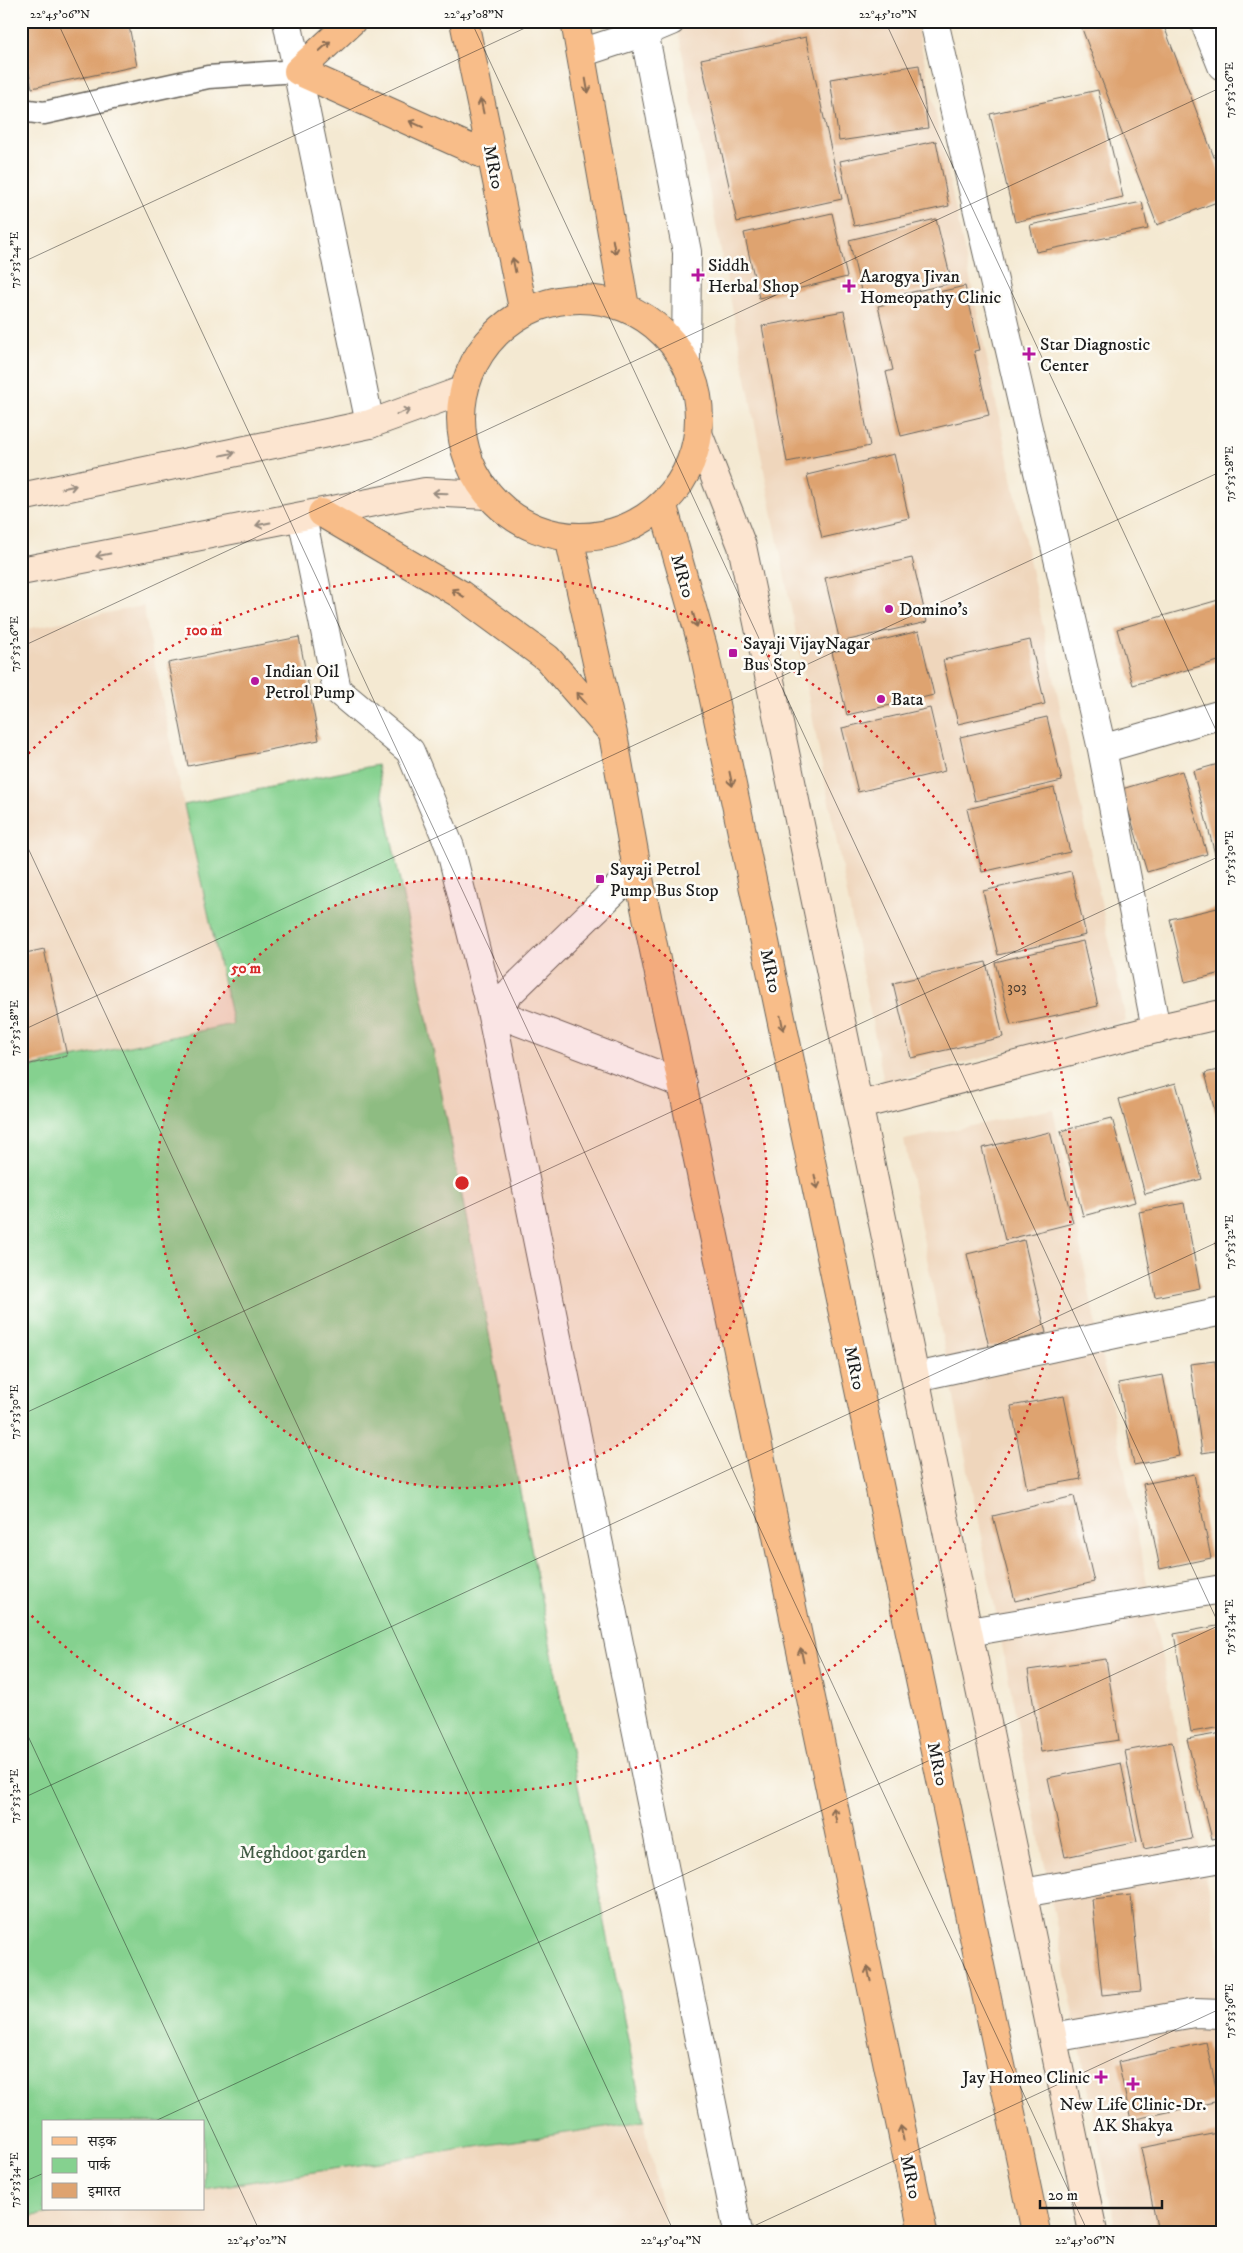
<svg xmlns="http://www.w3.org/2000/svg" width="1243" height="2253" font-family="'IM FELL DW Pica','Noto Serif Devanagari',serif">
<rect width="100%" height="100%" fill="#fdfcf7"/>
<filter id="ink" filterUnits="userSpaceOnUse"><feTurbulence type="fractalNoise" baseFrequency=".02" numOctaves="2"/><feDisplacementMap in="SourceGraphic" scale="10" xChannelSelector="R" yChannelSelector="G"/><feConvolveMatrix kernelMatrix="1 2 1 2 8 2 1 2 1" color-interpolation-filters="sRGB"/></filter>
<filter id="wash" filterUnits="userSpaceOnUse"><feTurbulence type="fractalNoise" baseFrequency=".0096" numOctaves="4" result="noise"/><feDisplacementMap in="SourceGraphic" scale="20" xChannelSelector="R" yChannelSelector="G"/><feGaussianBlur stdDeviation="1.12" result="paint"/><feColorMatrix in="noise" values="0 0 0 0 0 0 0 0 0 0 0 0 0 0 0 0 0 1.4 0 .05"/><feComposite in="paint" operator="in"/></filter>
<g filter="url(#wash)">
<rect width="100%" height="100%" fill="#f4e9d2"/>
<path fill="#efd6bc" d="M676 21H916L1126 1021 884 1083Z
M143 606 184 805 233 1024 21 1069V630Z
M1053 1109 1222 1961V2232H1116L904 1140Z
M644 2121 667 2232H21V2218L76 2209H204V2189Z"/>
<path fill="#85d18f" stroke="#507656" d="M377 765 644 2121 204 2189V2122H44V2209H76L21 2218V1069L233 1024 184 805Z"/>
<g id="blocks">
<path fill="#dea370" d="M21 21H128L137 66 32 88 21 35Z
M1079 21H1162L1222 178V200L1157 225Z
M806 37 842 199 737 222 701 59Z
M919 65 928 128 839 141 830 79Z
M1098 90 1123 197 1015 222 990 114Z
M936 141 949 206 854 226 840 161Z
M1142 202 1148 229 1036 252 1030 225Z
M832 213 847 277 759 298 744 233Z
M936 219 952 283 864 303 849 240Z
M965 286 980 350 974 351 989 415 901 436 886 372 893 370 878 306Z
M844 311 870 446 787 462 762 326Z
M894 454 909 518 822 538 807 475Z
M912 558 927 622 840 642 825 578Z
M1222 599V660L1133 685 1117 629Z
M919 631 934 695 847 715 832 652Z
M299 637 319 740 188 766 168 663Z
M1030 640 1045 704 958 724 943 660Z
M930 708 945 771 858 792 842 728Z
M1047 717 1062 781 975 801 960 737Z
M1222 763V856L1216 858 1193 771Z
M1182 771 1207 854 1147 872 1122 789Z
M1054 788 1070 852 982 872 967 809Z
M1071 871 1086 935 998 955 983 891Z
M1222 907V973L1185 982 1170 919Z
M1083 941 1098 1006 1011 1025 995 962Z
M44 949 67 1056 21 1066V954Z
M986 962 1003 1037 911 1058 893 983Z
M1222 1069V1135H1221L1205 1073Z
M1176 1083 1202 1179 1145 1194 1119 1099Z
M1112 1118 1135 1202 1083 1216 1061 1131Z
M1050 1132 1073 1223 1005 1240 982 1148Z
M1184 1203 1200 1288 1155 1297 1139 1212Z
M1024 1240 1046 1333 989 1347 967 1254Z
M1222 1240V1269H1221L1216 1241Z
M1215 1361 1222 1411V1450L1202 1453 1190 1364Z
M1163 1375 1179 1456 1134 1465 1118 1383Z
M1064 1396 1081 1479 1027 1489 1011 1406Z
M1194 1474 1211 1558 1160 1569 1143 1484Z
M1074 1496 1094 1582 1015 1601 993 1516Z
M1222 1625V1727L1191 1732 1174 1634Z
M1106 1659 1119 1740 1041 1752 1028 1670Z
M1222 1733V1837L1212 1839 1187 1739Z
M1172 1742 1192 1839 1144 1849 1125 1751Z
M1121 1763 1137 1842 1065 1857 1048 1778Z
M1131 1895 1141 1991 1102 1995 1092 1899Z
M1206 2042 1219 2101 1131 2120 1118 2062Z
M1222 2132V2232H1158L1141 2148Z"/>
</g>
</g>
<g filter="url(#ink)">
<use href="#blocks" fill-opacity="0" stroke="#68645c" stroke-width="1"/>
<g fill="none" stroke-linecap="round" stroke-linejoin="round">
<g stroke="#68645c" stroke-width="25">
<path id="lane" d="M21 110 44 113 208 77 298 71"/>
</g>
<g stroke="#68645c" stroke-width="30">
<path id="street" d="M287 21 370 424
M642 21 687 252 686 362
M934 21 1102 749 1156 1029
M1204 21 1222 66
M581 53 645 32 671 21
M302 517 337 690 410 751 450 847 491 1011 738 2232
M1102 749 1222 714
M637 869 491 1011 683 1084
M916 1377 1222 1311
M969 1632 1222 1589
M1023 1893 1222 1858
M1053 2038 1194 2013 1222 2014"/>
</g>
<g stroke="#68645c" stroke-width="30">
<path id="secondary" d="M699 436 742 546 1093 2232
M21 497 370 424 464 390
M21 571 425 492 488 495
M860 1105 1156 1029 1222 1014"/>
</g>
<g stroke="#68645c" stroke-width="30">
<path id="primary" d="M352 21 298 71 492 158
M464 21 524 313
M575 21 625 307
M461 418a119 119 0 1 1 238 0a119 119 0 1 1-238 0Z
M663 506 703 647 1036 2232
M322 513 460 594 547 658 611 731
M569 537 613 734 637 869 923 2232"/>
</g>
<use href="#lane" stroke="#fff" stroke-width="22"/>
<use href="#street" stroke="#fff" stroke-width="28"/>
<use href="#secondary" stroke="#fce5d0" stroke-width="28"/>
<use href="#primary" stroke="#f8bd89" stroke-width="28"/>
</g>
<defs><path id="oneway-shaft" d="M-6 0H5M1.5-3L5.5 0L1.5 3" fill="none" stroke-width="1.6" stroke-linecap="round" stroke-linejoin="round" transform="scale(1.25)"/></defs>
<g stroke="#8a6c52">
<use href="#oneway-shaft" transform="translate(325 46) rotate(-42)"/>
<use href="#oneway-shaft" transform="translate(587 86) rotate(80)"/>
<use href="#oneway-shaft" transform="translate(482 106) rotate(-102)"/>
<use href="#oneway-shaft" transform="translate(416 124) rotate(-156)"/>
<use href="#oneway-shaft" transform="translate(614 247) rotate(80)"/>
<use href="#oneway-shaft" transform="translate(514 265) rotate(-101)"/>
<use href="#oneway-shaft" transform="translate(458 593) rotate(-147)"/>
<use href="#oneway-shaft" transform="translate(695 620) rotate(74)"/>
<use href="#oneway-shaft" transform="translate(581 698) rotate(-131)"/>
<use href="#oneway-shaft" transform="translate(731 779) rotate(78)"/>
<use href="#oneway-shaft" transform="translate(782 1023) rotate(78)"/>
<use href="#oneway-shaft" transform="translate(816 1182) rotate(78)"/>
<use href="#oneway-shaft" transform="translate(802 1655) rotate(-102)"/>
<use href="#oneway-shaft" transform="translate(835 1815) rotate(-102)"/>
<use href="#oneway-shaft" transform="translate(869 1974) rotate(-102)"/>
<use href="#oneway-shaft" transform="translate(902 2133) rotate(-102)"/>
</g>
<g stroke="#978b7f">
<use href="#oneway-shaft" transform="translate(403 412) rotate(-20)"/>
<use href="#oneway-shaft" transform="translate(228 454) rotate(-12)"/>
<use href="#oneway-shaft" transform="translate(69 487) rotate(-12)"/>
<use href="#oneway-shaft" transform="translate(440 493) rotate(-178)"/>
<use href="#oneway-shaft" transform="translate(263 524) rotate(169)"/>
<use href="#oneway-shaft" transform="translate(103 555) rotate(169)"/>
</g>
</g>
<path fill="none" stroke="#1c1c1c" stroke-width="1" stroke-opacity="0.45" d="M57 21 1088 2232M471 21 1222 1631M885 21 1222 743M21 263 540 21M21 647 1222 87M21 833 674 2232M21 1031 1222 471M21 1415 1222 855M21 1721 260 2232M21 1799 1222 1240M153 2122 1222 1624M21 2183 44 2173M741 2232 1222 2008"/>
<circle cx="462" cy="1183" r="305" fill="#d62828" fill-opacity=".12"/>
<g fill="none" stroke="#d62828" stroke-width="2.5" stroke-dasharray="2.5 5">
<circle cx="462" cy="1183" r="305"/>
<path d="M23 759A610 610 0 1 1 23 1607"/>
</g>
<g fill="#b5179e" stroke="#fdfcf7" stroke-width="2">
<path d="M695.5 267.5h5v5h5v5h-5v5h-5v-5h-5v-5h5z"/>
<path d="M846.5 278.5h5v5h5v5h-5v5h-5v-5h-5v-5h5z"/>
<path d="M1026.5 346.5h5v5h5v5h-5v5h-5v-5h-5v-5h5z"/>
<circle cx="889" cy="609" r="5"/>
<rect x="728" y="648" width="10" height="10" rx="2.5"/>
<circle cx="255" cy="681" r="5"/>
<circle cx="881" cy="699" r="5"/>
<rect x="595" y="874" width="10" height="10" rx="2.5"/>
<path d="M1098.5 2069.5h5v5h5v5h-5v5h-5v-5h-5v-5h5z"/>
<path d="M1130.5 2076.5h5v5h5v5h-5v5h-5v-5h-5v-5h5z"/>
</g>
<g text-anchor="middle" stroke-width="5" stroke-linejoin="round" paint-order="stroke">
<g font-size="15" fill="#4c3e31">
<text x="1017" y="992">303</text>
</g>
<g font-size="18" fill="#1c1c1c" stroke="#fdfcf7">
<text transform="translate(494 167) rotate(79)" y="6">MR10</text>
<text transform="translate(683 576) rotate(74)" y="6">MR10</text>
<text transform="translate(771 971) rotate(78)" y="6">MR10</text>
<text transform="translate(855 1368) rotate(78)" y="6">MR10</text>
<text transform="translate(938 1764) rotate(78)" y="6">MR10</text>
<text transform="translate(911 2177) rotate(78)" y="6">MR10</text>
</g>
<g font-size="18" fill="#1c1c1c" stroke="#fdfcf7" text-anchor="start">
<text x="708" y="271">Siddh<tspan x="708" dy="21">Herbal Shop</tspan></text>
<text x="860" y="282">Aarogya Jivan<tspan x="860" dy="21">Homeopathy Clinic</tspan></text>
<text x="1040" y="350">Star Diagnostic<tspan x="1040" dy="21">Center</tspan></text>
<text x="899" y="615">Domino's</text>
<text x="743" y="649">Sayaji VijayNagar<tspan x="743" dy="21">Bus Stop</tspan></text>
<text x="265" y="677">Indian Oil<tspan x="265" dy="21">Petrol Pump</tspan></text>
<text x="891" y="705">Bata</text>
<text x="610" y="875">Sayaji Petrol<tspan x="610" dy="21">Pump Bus Stop</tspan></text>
<text x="1090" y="2083" text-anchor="end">Jay Homeo Clinic</text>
<text x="1133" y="2110" text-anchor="middle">New Life Clinic-Dr.<tspan x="1133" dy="21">AK Shakya</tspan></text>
</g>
<g font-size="18" fill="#415b44" stroke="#fdfcf7">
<text x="303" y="1858">Meghdoot garden</text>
</g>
</g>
<circle cx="462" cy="1183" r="8" fill="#d62828" stroke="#fdfcf7" stroke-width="2.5"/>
<g font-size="15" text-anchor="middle" font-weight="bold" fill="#d62828" stroke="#fdfcf7" stroke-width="5" stroke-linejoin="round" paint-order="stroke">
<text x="204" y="635">100 m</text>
<text x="246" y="973">50 m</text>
</g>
<rect width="1243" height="2253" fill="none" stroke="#fdfcf7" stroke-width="55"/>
<rect x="42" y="2120" width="162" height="90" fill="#fdfcf7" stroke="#a3a29f"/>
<rect x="52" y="2137" width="25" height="8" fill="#f8bd89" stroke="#a3a29f"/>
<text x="88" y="2146" font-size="15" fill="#1c1c1c">सड़क</text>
<rect x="52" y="2158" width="25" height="15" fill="#85d18f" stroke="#a3a29f"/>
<text x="88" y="2170" font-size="15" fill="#1c1c1c">पार्क</text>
<rect x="52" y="2183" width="25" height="15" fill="#dea370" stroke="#a3a29f"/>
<text x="88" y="2196" font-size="15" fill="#1c1c1c">इमारत</text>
<path d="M1040 2200v8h122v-8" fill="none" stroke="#1c1c1c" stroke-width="2.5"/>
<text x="1048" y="2200" font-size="15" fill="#1c1c1c" stroke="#fdfcf7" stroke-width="4" paint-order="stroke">20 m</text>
<rect x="28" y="28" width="1188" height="2198" fill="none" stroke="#1c1c1c" stroke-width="2"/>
<g font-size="12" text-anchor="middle" fill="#1c1c1c">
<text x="60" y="18">22°45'06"N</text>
<text x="474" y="18">22°45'08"N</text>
<text x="888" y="18">22°45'10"N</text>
<text transform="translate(1229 90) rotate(-90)" y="4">75°53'26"E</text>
<text transform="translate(14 260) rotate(-90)" y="4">75°53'24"E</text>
<text transform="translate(1229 474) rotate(-90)" y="4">75°53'28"E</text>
<text transform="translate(14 644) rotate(-90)" y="4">75°53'26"E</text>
<text transform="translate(1229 858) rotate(-90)" y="4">75°53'30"E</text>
<text transform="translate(14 1028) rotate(-90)" y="4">75°53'28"E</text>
<text transform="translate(1229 1242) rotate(-90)" y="4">75°53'32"E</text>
<text transform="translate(14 1412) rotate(-90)" y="4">75°53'30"E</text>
<text transform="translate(1229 1627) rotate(-90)" y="4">75°53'34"E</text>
<text transform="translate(14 1796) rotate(-90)" y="4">75°53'32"E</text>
<text transform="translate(1229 2011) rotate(-90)" y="4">75°53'36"E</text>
<text transform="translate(14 2180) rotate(-90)" y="4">75°53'34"E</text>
<text x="257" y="2244">22°45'02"N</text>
<text x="671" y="2244">22°45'04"N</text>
<text x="1085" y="2244">22°45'06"N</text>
</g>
</svg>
